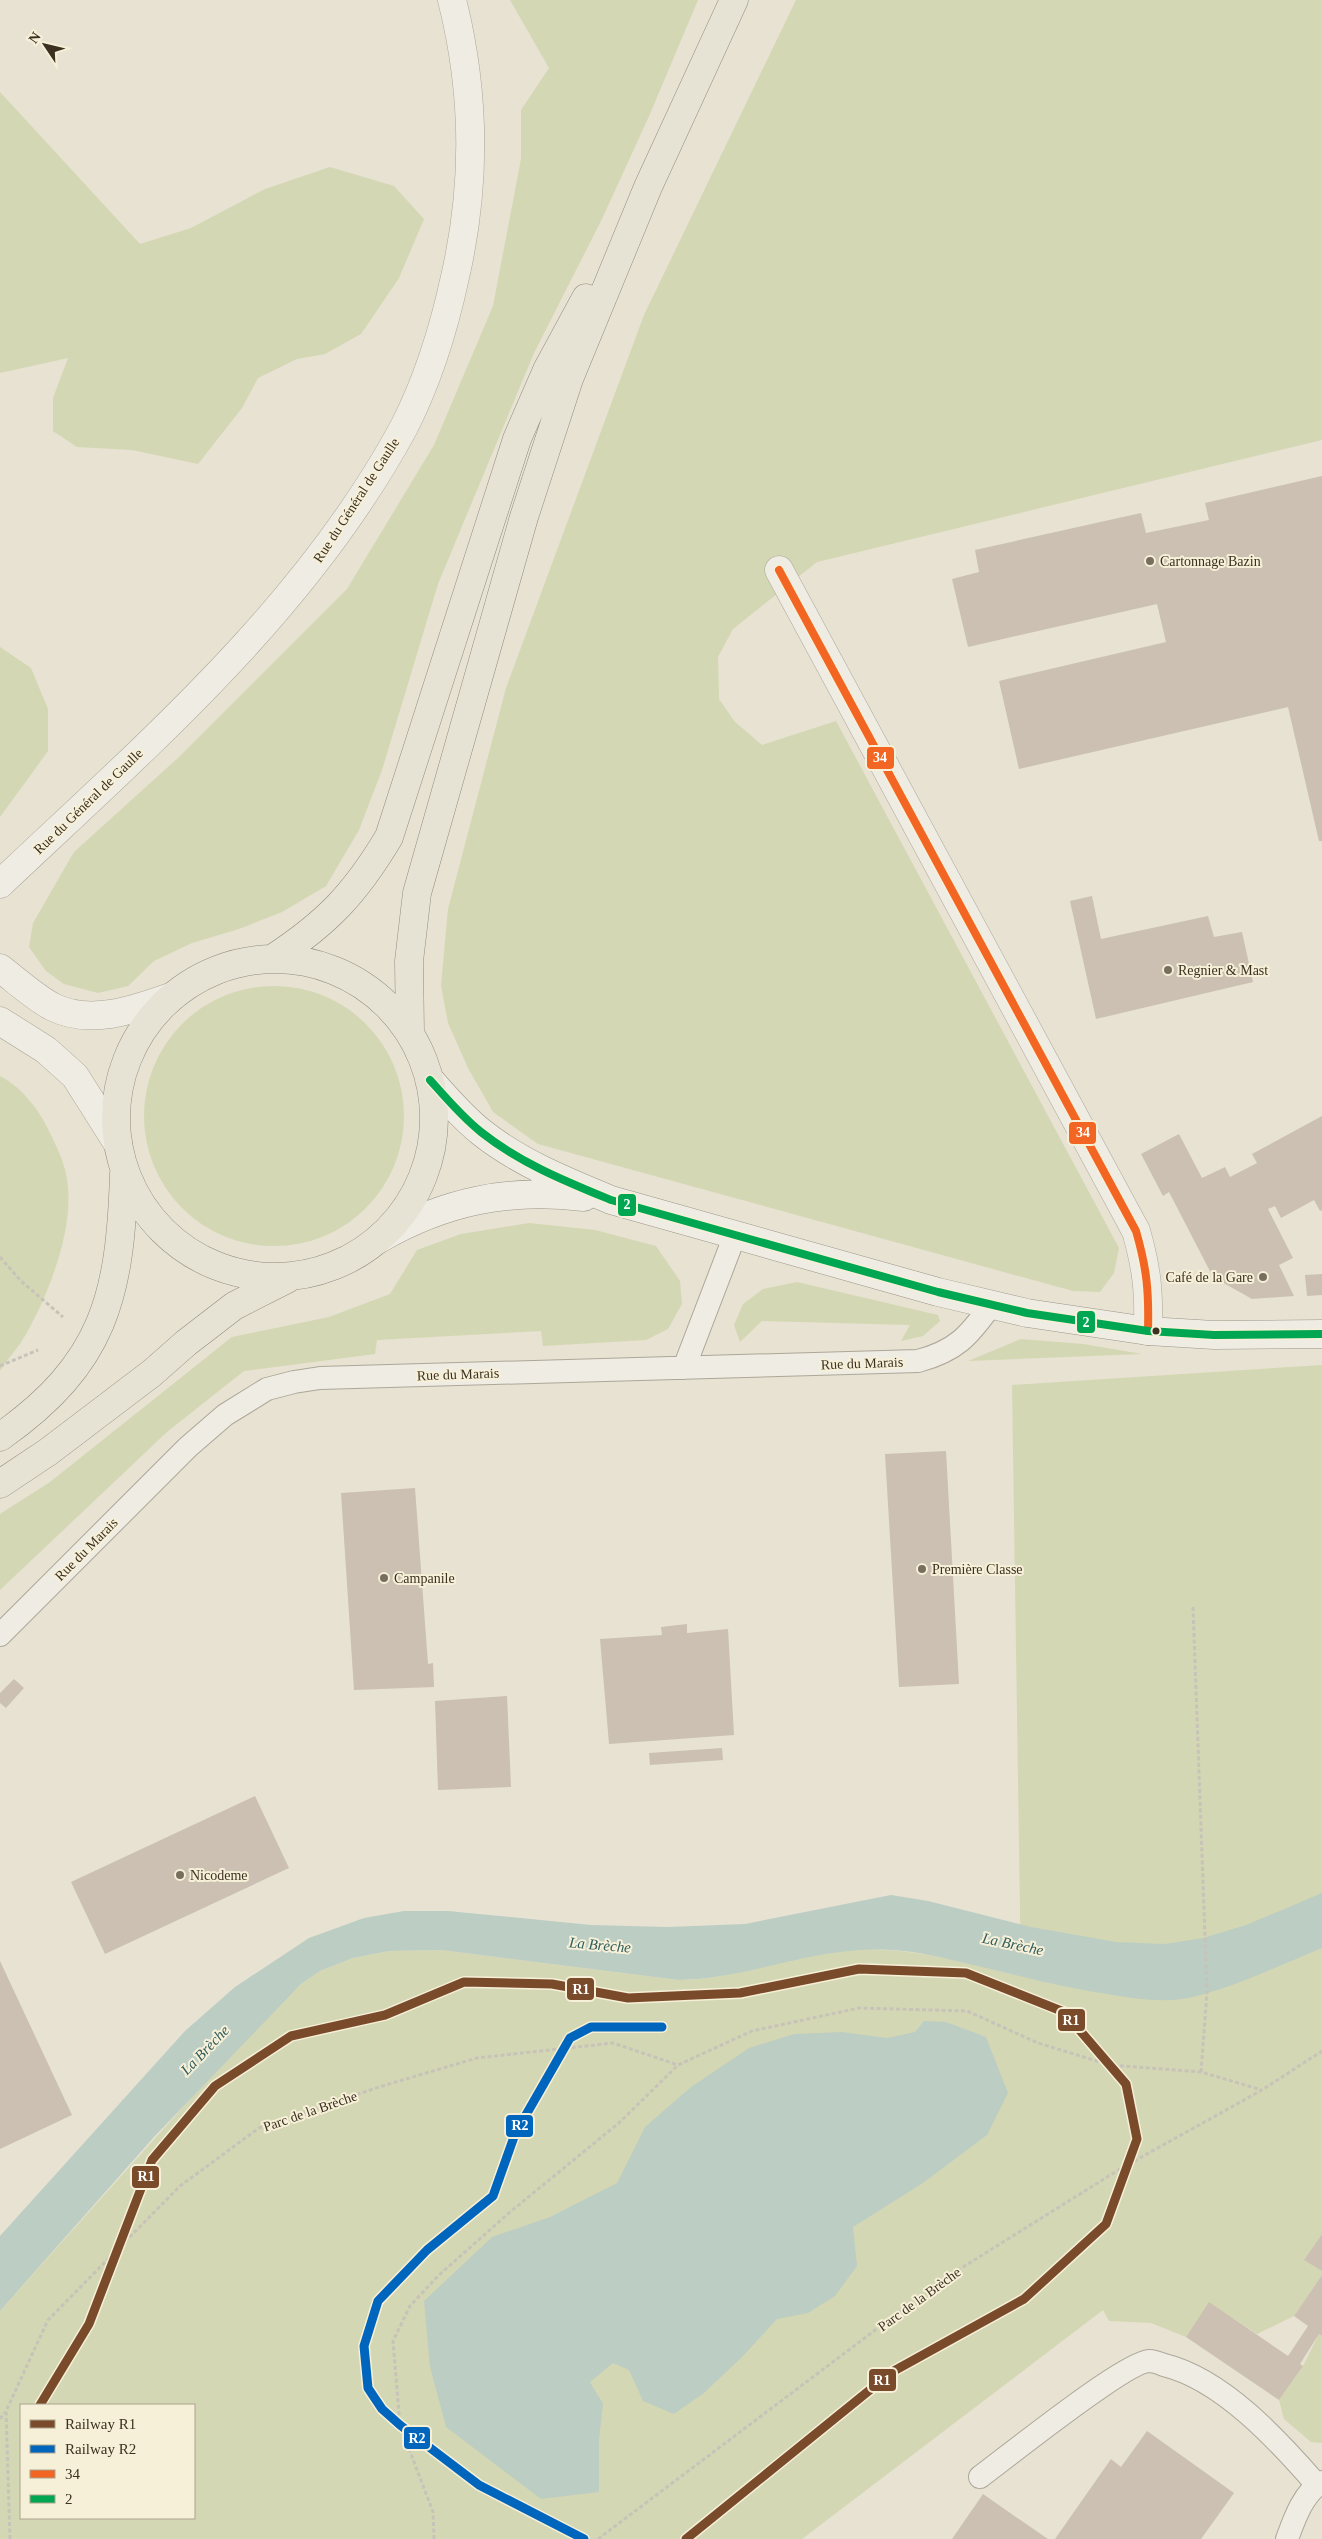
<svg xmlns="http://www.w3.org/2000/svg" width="1322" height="2539" font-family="'Times New Roman',serif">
<rect width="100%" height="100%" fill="#e7e2d1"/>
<path fill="#d4d7b3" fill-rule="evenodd" d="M510 0H698L650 114 602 219 534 353 438 584 382 770 359 830 326 886 282 912 239 929 192 943 154 961 128 986 98 993 64 984 46 971 29 947 33 923 74 852 179 757 347 589 434 445 493 306 521 159V110L549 68Z
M796 0H1322V440L817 562 733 629 718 657 719 699 735 722 762 745 836 721 1119 1248 1114 1273 1100 1292 1073 1291 538 1144 493 1112 468 1068 448 1023 441 986 448 909 506 688 644 315Z
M0 92 140 244 191 228 265 189 330 167 394 186 424 219 399 278 361 334 325 354 297 359 258 378 242 408 198 464 132 450 77 447 53 431V398L68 358 0 373Z
M0 647 31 668 48 709V751L0 817Z
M144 1116a130 130 0 1 1 260 0a130 130 0 1 1-260 0Z
M0 1076C24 1089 40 1111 51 1135 55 1144 60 1153 63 1163 81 1213 51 1290 26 1334 19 1347 8 1358 0 1371Z
M529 1223 595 1230 656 1246 680 1281 682 1304 668 1329 646 1340 543 1346 541 1331 377 1340 375 1354 244 1371 167 1432 0 1590V1514L50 1482 232 1337 329 1317 390 1294 417 1250 461 1234Z
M797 1282 938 1315 940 1321 923 1336 901 1341 910 1325 762 1321 740 1342 734 1325 743 1304 763 1289Z
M1021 1339 1083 1344 1142 1354 968 1361Z
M1322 1365V2234L1305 2259 1322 2271V2275L1294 2316 1257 2334 1209 2303 1186 2337 1151 2323 1109 2321 1103 2310 802 2539H0V2311L211 2076 301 1984 320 1971 353 1958 389 1951 441 1950 679 1980C736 1979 791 1955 848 1950 906 1945 965 1963 1021 1976L1012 1385ZM21 2405H194V2518H21Z
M1319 2334 1322 2336V2443L1311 2442 1284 2419 1279 2400 1303 2366Z"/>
<path fill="#bccdc3" d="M1322 1893V1948C1278 1966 1234 1988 1188 1998 1163 2003 1137 1999 1113 1995 1064 1988 1016 1975 969 1964 943 1958 917 1951 891 1950 815 1945 751 1979 679 1980L441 1950 389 1951 353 1958 320 1971 301 1984 154 2137 0 2311V2236L185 2031 235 1987 309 1938 364 1918 404 1911H448L591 1925 668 1927 745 1924 891 1895 928 1901 1031 1927 1116 1942 1165 1944 1203 1938 1246 1925Z
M924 2021 946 2022 986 2037 1008 2093 987 2135 923 2183 853 2227 857 2266 835 2296 808 2313 777 2319 743 2356 704 2393 674 2414 643 2401 629 2370 613 2363 590 2382 603 2404 599 2440V2492L541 2499 446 2427 430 2367 424 2301 492 2237 550 2217 617 2183 645 2127 691 2087 749 2048 794 2034 842 2032 887 2038 915 2032Z"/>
<path fill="#cbc0b1" d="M1322 476V841H1319L1288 707 1019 769 999 681 1166 642 1157 604 968 647 952 579 979 572 975 550 1141 513 1146 533 1209 520 1205 503Z
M1092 896 1101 939 1208 916 1214 937 1242 932 1253 982 1096 1019 1070 901Z
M1322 1116V1210L1320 1211 1314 1200 1281 1218 1275 1206 1268 1209 1293 1258 1279 1265 1294 1296 1252 1299 1213 1277 1169 1192 1163 1196 1141 1154 1179 1134 1202 1178 1225 1167 1230 1177 1257 1163 1252 1154Z
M1322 1274V1295L1307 1296 1305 1275Z
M946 1451 959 1684 899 1687 885 1454Z
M415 1488 428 1664 433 1663 434 1687 354 1690 341 1493Z
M687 1624V1633L728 1629 734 1735 609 1744 600 1639 662 1635 661 1627Z
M14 1679 24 1688 6 1708 0 1703V1693Z
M507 1696 511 1787 438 1790 435 1701Z
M722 1748 723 1760 650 1765 649 1753Z
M255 1796 289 1868 105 1954 71 1882Z
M0 1961 72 2115 0 2149Z
M1322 2234V2271L1304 2260Z
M1322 2275V2336L1319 2334 1300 2364 1303 2366 1279 2400 1186 2337 1209 2302 1288 2356 1308 2326 1294 2316Z
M1147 2431 1234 2493 1201 2539H1055L1111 2459 1121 2467Z
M983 2494 1013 2515 1048 2539H952Z"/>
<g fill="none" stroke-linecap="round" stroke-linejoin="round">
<g stroke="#aca799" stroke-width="24">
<path id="lane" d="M684 1368 735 1235
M0 1635 188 1447 225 1415 267 1389 294 1382 320 1378 918 1361C956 1351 969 1336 991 1305
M980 2477C1007 2457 1125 2362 1149 2361 1153 2361 1159 2363 1164 2365 1222 2379 1278 2440 1317 2485
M1287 2539C1294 2520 1303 2493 1322 2482"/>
</g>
<g stroke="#aca799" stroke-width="29">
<path id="street" d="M779 570 1136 1231C1147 1269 1149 1292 1148 1331
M0 884C148 744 306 609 404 427 428 380 444 328 455 277 476 186 475 91 452 0
M0 968C17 981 34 997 53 1007 91 1026 136 1009 173 996
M0 1021 46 1050 75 1076 118 1144"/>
</g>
<g stroke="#9c9689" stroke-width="29">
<path id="secondary" d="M430 1080C446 1098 462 1117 481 1132 520 1163 565 1181 611 1200L938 1292 1027 1313 1148 1331 1214 1335 1322 1334
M379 1239C445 1201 509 1188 584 1197"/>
</g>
<g stroke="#928c80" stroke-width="29">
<path id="primary" d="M272 959C327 923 355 894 389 837L517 439 547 370 586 298
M116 1118a159 159 0 1 1 318 0a159 159 0 1 1-318 0Z
M410 1033 409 961 417 893 524 517 569 379 648 187 734 0
M0 1437C105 1363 120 1296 124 1174
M0 1484 48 1452 152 1373 186 1343 234 1306 287 1279"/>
</g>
<path stroke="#c8c3b9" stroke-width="3" stroke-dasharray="4 2.5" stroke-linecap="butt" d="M0 1257 21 1281 63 1317
M0 1366 38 1350
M1193 1607 1207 1992 1201 2072
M0 2419 5 2412
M10 2539 6 2411 48 2320 180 2186 259 2128 379 2087 477 2058 613 2043 678 2065
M434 2539 433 2512 400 2425 393 2341 410 2306 439 2275 510 2212 620 2122 678 2065 752 2031 859 2008 967 2011 1038 2043 1110 2065 1201 2072 1262 2090
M598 2539 939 2282 1120 2169 1262 2090 1322 2051"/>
<use href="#lane" stroke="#efece3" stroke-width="22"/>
<use href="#street" stroke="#efece3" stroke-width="28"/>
<use href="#secondary" stroke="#efece3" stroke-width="28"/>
<use href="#primary" stroke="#e6e2d4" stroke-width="28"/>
<g stroke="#f7f0d8" stroke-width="11">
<path id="bus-1" d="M779 570 1136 1231C1147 1269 1149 1292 1148 1331"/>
</g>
<g stroke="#f7f0d8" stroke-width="11">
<path id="bus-2" d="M430 1080C446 1098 462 1117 481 1132 520 1163 565 1181 611 1200L938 1292 1027 1313 1148 1331 1214 1335 1322 1334"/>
</g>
<use href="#bus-1" stroke="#f26522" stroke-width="8"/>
<use href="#bus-2" stroke="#00a651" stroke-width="8"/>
<g stroke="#f7f0d8" stroke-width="12">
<path id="rail-1" d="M40 2405 89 2324 152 2160 215 2086 291 2036 385 2015 464 1982 552 1984 628 1998 740 1993 859 1969 966 1973 1064 2012 1126 2084 1137 2139 1106 2224 1024 2299 892 2372 686 2539"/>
</g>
<g stroke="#f7f0d8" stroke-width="12">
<path id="rail-2" d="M584 2539 479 2485 400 2425 382 2409 368 2388 364 2346 378 2301 427 2250 493 2196 515 2134 570 2038 591 2027H662"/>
</g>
<use href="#rail-1" stroke="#7a4b2a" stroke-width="9"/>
<use href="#rail-2" stroke="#0065bd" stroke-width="9"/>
</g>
<g fill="#786e5e" stroke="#f7f0d8" stroke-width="2">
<circle cx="1150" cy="561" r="5"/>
<circle cx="1168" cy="970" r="5"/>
<circle cx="1263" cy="1277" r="5"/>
<circle cx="922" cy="1569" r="5"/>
<circle cx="384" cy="1578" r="5"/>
<circle cx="180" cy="1875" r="5"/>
</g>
<circle fill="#3c3020" stroke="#f7f0d8" stroke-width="2" cx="1156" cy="1331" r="4.5"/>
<g text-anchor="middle" stroke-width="4" stroke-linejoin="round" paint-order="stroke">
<g font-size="14" fill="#3c3020" stroke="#f7f0d8">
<text transform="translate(356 500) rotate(-57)" y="5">Rue du Général de Gaulle</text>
<text transform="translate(88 801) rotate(-44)" y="5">Rue du Général de Gaulle</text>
<text transform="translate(862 1363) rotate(-2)" y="5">Rue du Marais</text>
<text transform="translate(458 1374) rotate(-2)" y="5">Rue du Marais</text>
<text transform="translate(86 1549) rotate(-45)" y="5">Rue du Marais</text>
<text transform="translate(310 2111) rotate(-19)" y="5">Parc de la Brèche</text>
<text transform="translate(919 2299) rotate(-36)" y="5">Parc de la Brèche</text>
</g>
<g font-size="14" fill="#3c3020" stroke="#f7f0d8" text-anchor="start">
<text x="1160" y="566">Cartonnage Bazin</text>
<text x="1178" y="975">Regnier &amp; Mast</text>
<text x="1253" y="1282" text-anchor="end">Café de la Gare</text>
<text x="932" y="1574">Première Classe</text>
<text x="394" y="1583">Campanile</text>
<text x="190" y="1880">Nicodeme</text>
</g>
<g font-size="15" font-style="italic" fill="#2f5c5c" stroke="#f7f0d8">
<text transform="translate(1013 1944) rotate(12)" y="5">La Brèche</text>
<text transform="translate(600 1945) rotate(5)" y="5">La Brèche</text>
<text transform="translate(205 2050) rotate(-46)" y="5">La Brèche</text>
</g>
</g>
<g stroke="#f7f0d8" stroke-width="2">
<rect x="866" y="746" width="29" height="24" rx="5" fill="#f26522"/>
<rect x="1068" y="1121" width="29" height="24" rx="5" fill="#f26522"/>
<rect x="617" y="1193" width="20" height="24" rx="5" fill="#00a651"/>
<rect x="1076" y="1310" width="20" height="24" rx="5" fill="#00a651"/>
<rect x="566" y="1977" width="29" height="24" rx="5" fill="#7a4b2a"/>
<rect x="1057" y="2008" width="29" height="24" rx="5" fill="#7a4b2a"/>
<rect x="505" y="2114" width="29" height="24" rx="5" fill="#0065bd"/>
<rect x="131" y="2165" width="29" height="24" rx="5" fill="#7a4b2a"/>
<rect x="868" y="2368" width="29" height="24" rx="5" fill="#7a4b2a"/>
<rect x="403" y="2426" width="28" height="24" rx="5" fill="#0065bd"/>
</g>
<g font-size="14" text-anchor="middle" font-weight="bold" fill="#fff">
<text x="880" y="762">34</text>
<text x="1083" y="1137">34</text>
<text x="627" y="1209">2</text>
<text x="1086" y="1327">2</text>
<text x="581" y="1994">R1</text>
<text x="1071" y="2025">R1</text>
<text x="520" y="2130">R2</text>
<text x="146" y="2181">R1</text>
<text x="882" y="2385">R1</text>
<text x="417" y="2443">R2</text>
</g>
<rect x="20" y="2404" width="175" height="115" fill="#f7f0d8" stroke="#aca38e"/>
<rect x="30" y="2420" width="25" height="8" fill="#7a4b2a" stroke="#aca38e"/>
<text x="65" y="2429" font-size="15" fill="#3c3020">Railway R1</text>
<rect x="30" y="2445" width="25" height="8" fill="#0065bd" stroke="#aca38e"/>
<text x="65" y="2454" font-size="15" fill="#3c3020">Railway R2</text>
<rect x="30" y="2470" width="25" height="8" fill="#f26522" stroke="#aca38e"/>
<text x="65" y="2479" font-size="15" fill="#3c3020">34</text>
<rect x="30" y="2495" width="25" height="8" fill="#00a651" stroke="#aca38e"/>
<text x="65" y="2504" font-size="15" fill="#3c3020">2</text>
<g transform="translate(45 45) rotate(305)" stroke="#f7f0d8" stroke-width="4" paint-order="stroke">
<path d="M0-4L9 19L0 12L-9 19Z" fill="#3c3020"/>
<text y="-8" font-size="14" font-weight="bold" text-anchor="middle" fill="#3c3020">N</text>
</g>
</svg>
